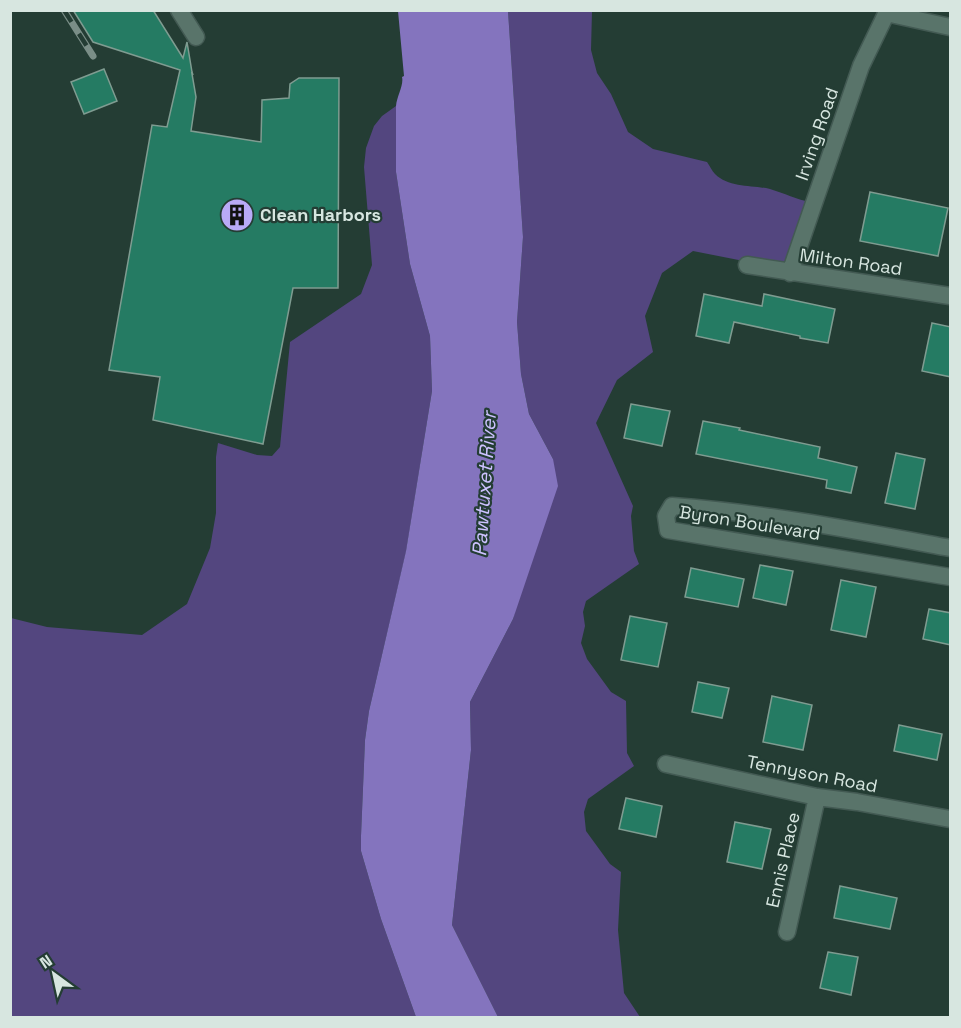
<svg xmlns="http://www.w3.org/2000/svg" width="961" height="1028" font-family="'Space Grotesk',sans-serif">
<rect width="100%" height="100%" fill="#243d34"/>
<path fill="#53467f" d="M508 11H592L591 50 597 73 611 94 628 132 653 149 707 162C710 166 712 171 715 174 729 188 753 185 770 189 784 193 797 200 811 202L784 269 693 251 662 273 645 316 653 352 617 380 596 423 633 506 631 516 634 551 639 564 586 601 583 612 585 626 581 643 587 659 611 692 626 701 627 753 634 766 588 799 584 812 586 831 610 864 621 872 618 930 624 993 640 1017H498L452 925 471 750 470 702 513 619 553 459 529 414 521 374 517 322 523 237Z
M396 106V172L410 264 430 336 432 391 406 552 369 711 365 740 361 836V851L381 919 416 1017 11 1018V618L47 627 142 635 187 604 210 548 216 513V457L218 443 257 455 272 456 280 447 290 342 361 294 372 265 364 167 366 148 374 126 382 116Z"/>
<path fill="#8474be" d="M398 11H508L523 237 517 322 521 374 529 414 553 459 558 486 513 619 470 702 471 750 452 925 498 1017H416L381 919 361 851V836L365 740 369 711 406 551 432 391 430 336 410 264 396 172V106C397 96 404 85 402 77L404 76Z"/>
<path fill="#257b63" stroke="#7f9c91" stroke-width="1.5" d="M73 10H153L183 58 187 42 192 72 193 75 192 74 196 97 191 131 261 142 262 100 289 98 290 84 299 78H339L338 288H293L263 444 153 420 160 377 109 370 152 125 167 127 180 70 93 42Z
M104 69 117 101 84 114 71 82Z
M870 192 948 208 938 256 860 241Z
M704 294 762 306 764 294 835 309 828 343 800 338V336L734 322 729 343 696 336Z
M932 323 951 327V377L922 371Z
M631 404 670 411 662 446 624 438Z
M703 421 740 428 739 430 820 447 818 458 857 467 851 493 826 488 827 480 696 454Z
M896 453 925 459 915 509 885 503Z
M760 565 793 571 786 605 753 598Z
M691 568 744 579 738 607 685 597Z
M841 580 876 587 866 637 831 630Z
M929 609 951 613V645L923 639Z
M630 616 667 623 658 667 621 660Z
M698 682 729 688 722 718 692 712Z
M772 696 812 705 803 750 763 742Z
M899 725 942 734 937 760 894 751Z
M626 798 662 806 656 837 619 829Z
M735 822 771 829 762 869 727 862Z
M840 886 897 898 890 929 834 918Z
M828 952 858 957 851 995 820 988Z"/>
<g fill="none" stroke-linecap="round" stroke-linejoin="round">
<g stroke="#435a53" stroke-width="19">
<path id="minor" d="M179 10 196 37
M886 13 950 27
M747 265 950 296
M790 273 861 66 888 10
M950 548C858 531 766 513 672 506L666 516 668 530 950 577
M666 764 817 797 857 802 950 819
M787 932 817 797"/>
</g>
<use href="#minor" stroke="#59746a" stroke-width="16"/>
<g stroke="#7a8e87" stroke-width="7">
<path id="rail" d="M64 10 93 56"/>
</g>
<use href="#rail" stroke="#243d34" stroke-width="4.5" stroke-dasharray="14" stroke-linecap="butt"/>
</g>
<defs>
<g id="building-disc" transform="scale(1.725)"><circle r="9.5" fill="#b9aaf7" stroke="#243d34"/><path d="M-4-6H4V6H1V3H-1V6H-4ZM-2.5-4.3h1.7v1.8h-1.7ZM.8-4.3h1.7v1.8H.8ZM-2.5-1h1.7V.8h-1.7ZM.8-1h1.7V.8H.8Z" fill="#111"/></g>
</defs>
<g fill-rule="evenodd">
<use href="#building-disc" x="237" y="215"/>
</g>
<g text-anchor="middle" stroke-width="4.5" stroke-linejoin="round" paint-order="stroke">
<g font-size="18" fill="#d7e6e0" stroke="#243d34">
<text transform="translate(817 134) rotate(-71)" y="6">Irving Road</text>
<text transform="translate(851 262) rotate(8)" y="6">Milton Road</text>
<text transform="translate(750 523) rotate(9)" y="6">Byron Boulevard</text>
<text transform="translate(812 774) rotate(11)" y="6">Tennyson Road</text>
<text transform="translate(783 860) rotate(-77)" y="6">Ennis Place</text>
</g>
<g font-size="18" font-weight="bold" fill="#d7e6e0" stroke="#243d34" text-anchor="start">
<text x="260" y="221">Clean Harbors</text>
</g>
<g font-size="20" font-style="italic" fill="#cdc2ff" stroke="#243d34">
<text transform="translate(484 484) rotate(-86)" y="7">Pawtuxet River</text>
</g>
</g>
<rect width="961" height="1028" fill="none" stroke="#d7e6e0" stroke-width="24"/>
<g transform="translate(54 974) rotate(327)" stroke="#243d34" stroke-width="4.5" paint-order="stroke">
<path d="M0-4.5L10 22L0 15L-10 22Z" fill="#d7e6e0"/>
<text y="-9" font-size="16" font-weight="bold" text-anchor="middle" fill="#d7e6e0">N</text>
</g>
</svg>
